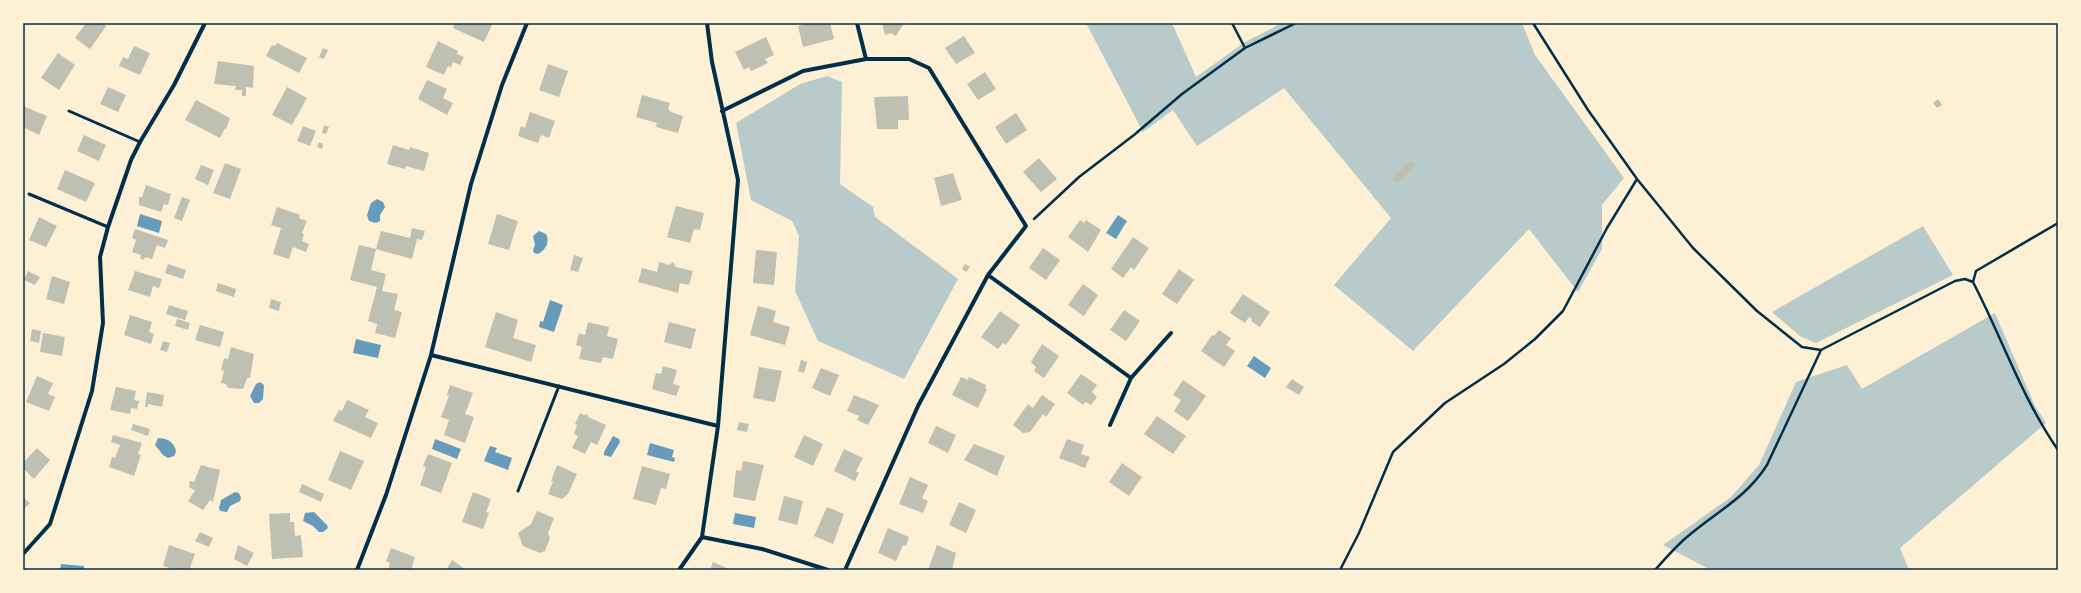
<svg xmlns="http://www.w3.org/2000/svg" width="2081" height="593" font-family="'Times New Roman',serif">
<rect width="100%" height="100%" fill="#fdf0d5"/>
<path fill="#b9caca" d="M1086 23H1172L1196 77 1245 42 1282 23H1522L1535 55 1624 178 1602 205V249L1578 292 1529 229 1413 351 1334 285 1391 218 1284 88 1197 146 1173 110 1143 132Z
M827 76 842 82 840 184 873 207 875 217 958 279 904 379 818 341 795 291 799 236 792 221 751 200 736 123 800 84Z
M1923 226 1953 275 1816 343 1801 337 1772 312Z
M1995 313 2035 406 2046 423 1900 548 1909 570H1711L1663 545 1731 497 1759 465 1796 382 1847 365 1862 389Z"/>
<path fill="#669bbc" d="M377 199 383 202 385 207 380 215V221L376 223 369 221 367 215 371 203Z
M140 214 162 221 159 233 137 226Z
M1118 215 1127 221 1116 239 1106 233Z
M539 231 546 234C550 242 546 250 538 254L534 253 533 250 535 245 533 236Z
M550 300 563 305 554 332 539 327 540 321 543 322Z
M356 339 381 345 378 358 353 353Z
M1254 356 1271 368 1265 378 1247 366Z
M260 382 264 385 263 399 259 403H254L250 396 256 384Z
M613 436 619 439 620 442 611 457 604 455V452Z
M158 438C168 438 175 443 176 452L174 456 168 458 163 455 155 445Z
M435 439 461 449 457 459 432 449Z
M650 443 674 450 672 457 675 458 674 462 647 455Z
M490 446 497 448 495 452 512 458 508 470 484 461Z
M235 492 239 493 241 498 240 501 230 506 227 512 220 511 219 508 221 500Z
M314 512 327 525 328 528 323 532H319L313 526 303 521 305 513Z
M735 513 756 517 754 528 733 524Z
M61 564 84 566V570H60Z"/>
<path fill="#bec0b2" d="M86 23H102L106 26 90 49 75 38Z
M455 23H493L484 42 453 28Z
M810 23H830L834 39 803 47 798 26Z
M882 23H904L896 36 891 33 885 35Z
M964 36 975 53 956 64 945 48Z
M766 37 774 55 765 59 768 63 760 67 751 71 749 67 744 70 735 52Z
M438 41 458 51 457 54 464 57 460 65 453 62 451 68 448 66 444 75 426 67Z
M277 43 307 58 299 73 266 56 272 45 275 46Z
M134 46 150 53 140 75 119 66 123 57 128 59Z
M323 48 328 50 324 59 319 57Z
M58 53 75 65 59 90 41 78Z
M218 61 254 66 253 88 246 87V96H242V90H235L236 86 214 84Z
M548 64 568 71 559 97 539 90Z
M985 72 996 89 978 100 967 84Z
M427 80 447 89 443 98 453 103 447 115 418 99Z
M108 87 126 95 118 112 100 104Z
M287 87 307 98 292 125 272 115Z
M642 95 670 103 668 109 671 112 683 116 678 133 656 127 657 123 636 117Z
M908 96 909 120H898V129H877L874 97Z
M1938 99 1942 105 1937 108 1933 103Z
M196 100 230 118 226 129 225 128 220 138 185 120Z
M23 106 47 116 39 135 23 127Z
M530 112 555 121 549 138 541 135 538 143 518 136 521 126 525 128Z
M1016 113 1027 130 1006 144 995 127Z
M324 125 329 127 326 134 322 133Z
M303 126 316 131 310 146 297 141Z
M84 135 106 145 99 161 77 151Z
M319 142 323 144 322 149 317 147Z
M393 145 409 150 410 147 429 153 424 171 406 166 405 169 387 164Z
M1039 158 1057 179 1041 192 1023 172Z
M1411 160 1416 165 1397 184 1391 179Z
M225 163 241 169 230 199 213 193Z
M201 165 214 170 208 185 195 179Z
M65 170 95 183 86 202 57 189Z
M953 173 962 200 941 206 934 178Z
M146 185 171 194 168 205 164 204 161 212 139 205V197H142Z
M182 197 190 200 182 221 174 218Z
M676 206 704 213 700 230 694 229 690 243 667 237Z
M277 207 300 215 299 218 307 221 302 233 304 234 302 241 309 244 306 252 293 247 289 259 273 254 281 228 271 225Z
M497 214 518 221 509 250 488 244Z
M39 217 57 226 46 247 29 240Z
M1080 220 1084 223 1086 220 1101 230 1088 252 1068 237Z
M412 228 425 231 422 240 417 239 412 259 376 249 371 270 386 274 382 291 398 294 394 310 402 312 395 338 375 333 377 324 368 321 377 287 350 280 359 245 376 249 381 231 410 238Z
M135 229 168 240 165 248 157 245 152 259 145 257 144 260 140 258 141 255 132 252 136 240 132 238Z
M1133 237 1149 248 1134 270 1131 267 1123 278 1111 269Z
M1043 248 1060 260 1046 280 1029 268Z
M756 250 777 252 774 285 753 283Z
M574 255 583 258 578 272 570 270Z
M659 262 669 265 673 262 676 267 693 271 689 285 680 283 678 293 638 282 642 268 657 272Z
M168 264 186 270 183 279 165 273Z
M965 264 970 267 966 272 962 269Z
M1179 269 1194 280 1177 304 1162 294Z
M28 271 40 277 35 285 24 280Z
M135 271 162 279 159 288 153 286 150 297 128 290Z
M52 276 70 282 64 304 46 299Z
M218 283 236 289 234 297 216 291Z
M1083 284 1098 295 1084 316 1068 305Z
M1243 294 1270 312 1260 327 1251 321 1252 319 1249 317 1245 323 1230 313Z
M271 299 281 302 279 311 269 308Z
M169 305 188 311 185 320 166 314Z
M758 306 776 311 773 322 790 327 785 345 750 335Z
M1124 310 1140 321 1126 341 1110 330Z
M1000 311 1020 325 1006 345 1003 343 998 349 981 337Z
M496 312 518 320 513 338 536 345 531 362 485 347Z
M130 315 152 322 149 332 154 334 151 344 124 335Z
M177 319 190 323 188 330 175 326Z
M588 322 609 327 607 336 618 339 613 359 603 357 601 363 579 359 582 347 576 345 579 333 585 335Z
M669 322 696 329 691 349 664 342Z
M200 325 224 332 220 347 195 340Z
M32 329 41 331 39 343 30 341Z
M1219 330 1231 338 1226 345 1235 351 1224 367 1201 351 1212 335 1214 336Z
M43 333 65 337 62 356 40 352Z
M163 341 170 343 167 352 160 350Z
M1042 344 1059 356 1044 378 1034 371 1036 367 1031 362Z
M231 347 254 354 250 378H247L243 389 228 388 226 384 221 383 224 371 221 370 224 358 228 359Z
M801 360 807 362 804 373 798 371Z
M663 366 677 370 673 384 680 386 676 396 652 389 656 373 661 374Z
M759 367 782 371 775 402 753 398Z
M821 368 839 375 830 396 812 388Z
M1081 374 1097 385 1092 392 1097 397 1091 405 1085 402 1083 405 1067 393Z
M37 376 53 383 48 394 55 397 49 411 26 402Z
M961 377 968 380 969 377 986 385 985 388 987 389 978 408 952 395Z
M1292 379 1304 387 1299 395 1286 387Z
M1183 380 1206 396 1188 421 1174 411 1181 400 1173 395Z
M450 385 473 393 465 414 474 417 465 443 444 435 449 420 441 417 449 396 447 395Z
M116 387 136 391 134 400 139 401 137 409 131 408 130 414 110 410Z
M147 392 164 395 162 407 148 404V407H145Z
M854 395 879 405 868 425 857 420 859 416 847 411Z
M1042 395 1055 404 1046 417 1043 414 1030 432 1023 433 1013 425 1028 404 1033 408Z
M347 400 369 410 365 417 378 423 371 438 333 421 339 410 342 411Z
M580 413 584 415 587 414 588 417 606 425 597 445 591 442 585 454 572 448 578 436 574 434 577 425 575 424Z
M1157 416 1186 436 1173 454 1144 434Z
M739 422 749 424 747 432 737 430Z
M133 424 150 429 148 436 131 430Z
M936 426 956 435 948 453 928 443Z
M113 435 142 443 138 454 141 455 134 476 109 467 112 457 115 458 120 445 111 442Z
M804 435 823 444 813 466 794 457Z
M1067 439 1084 445 1081 454 1090 457 1085 468 1059 458Z
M974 444 1005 456 997 476 964 460Z
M37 448 50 460 34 479 23 468V463Z
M844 449 863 458 856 471 859 473 855 481 834 471Z
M340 451 364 461 351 490 328 480Z
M428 454 452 463 441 493 420 485 426 467 423 466Z
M743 461 764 465 755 501 733 497 736 470 741 471Z
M1122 463 1142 477 1129 496 1109 482Z
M201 465 220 470 213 502 210 500 203 510 188 501 195 491 189 487 190 481 194 482Z
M557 465 577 474 568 494 562 499 548 494 553 482 551 481Z
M642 466 670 474 666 489 661 488 656 505 633 499Z
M910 477 928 485 922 498 928 501 923 513 899 504Z
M302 484 324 494 321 502 299 492Z
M473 492 491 499 486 512 489 513 483 529 462 522Z
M784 496 803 501 797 525 778 520Z
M23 497 30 503 23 510Z
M959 502 976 510 966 533 949 525Z
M827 507 844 514 833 544 814 536Z
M537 511 554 518 548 533 550 538 545 551 540 553 523 546 518 533 531 524Z
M290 513V522H294L295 536 301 535 303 557 272 559 269 514Z
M888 528 909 537 906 546 903 545 896 561 878 553Z
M200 532 213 538 209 547 195 541Z
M169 545 195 554 189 570H176L163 566Z
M238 545 254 553 247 566 234 559Z
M937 545 956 553 952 570H928Z
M391 548 415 557 411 570H388L390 563 386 561Z
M452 560 461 566 466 570H446Z
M713 562 731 570H710Z"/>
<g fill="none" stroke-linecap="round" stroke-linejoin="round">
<path stroke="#003049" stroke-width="2.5" d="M1232 23 1245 48
M1533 23 1588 110 1637 179 1693 248 1757 311 1802 347 1821 350
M1034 219 1079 177 1134 135 1182 94 1245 48 1296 23
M1973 282 1976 271 2058 223
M1340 570 1359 533 1393 452 1445 403 1504 364 1535 339 1563 311 1607 228 1637 179
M1655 570C1665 559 1676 546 1687 537 1716 512 1746 498 1767 465L1821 350 1955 281 1965 279 1973 282C2002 338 2022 398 2058 450"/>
<path stroke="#003049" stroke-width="3" d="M69 111 140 142
M29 194 108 227
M518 491 559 386"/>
<path stroke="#003049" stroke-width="4" d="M857 23 866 59
M722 111 803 71 866 59H909L929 68 1026 226 988 275 918 406 845 570
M988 275 1131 378 1110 425
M431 355 718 426
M1131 378 1171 333
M702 537 762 549 828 570
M23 554 50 524 92 391 103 323 100 257 108 227 131 160 140 142 174 85 205 23
M357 570 386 495 431 355 471 184 502 85 527 23
M679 570 702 537 718 426 738 180 712 62 707 23"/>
</g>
<rect width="2081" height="593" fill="none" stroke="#fdf0d5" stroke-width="48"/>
<rect x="24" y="24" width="2033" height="545" fill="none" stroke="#003049" stroke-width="1.5"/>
</svg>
